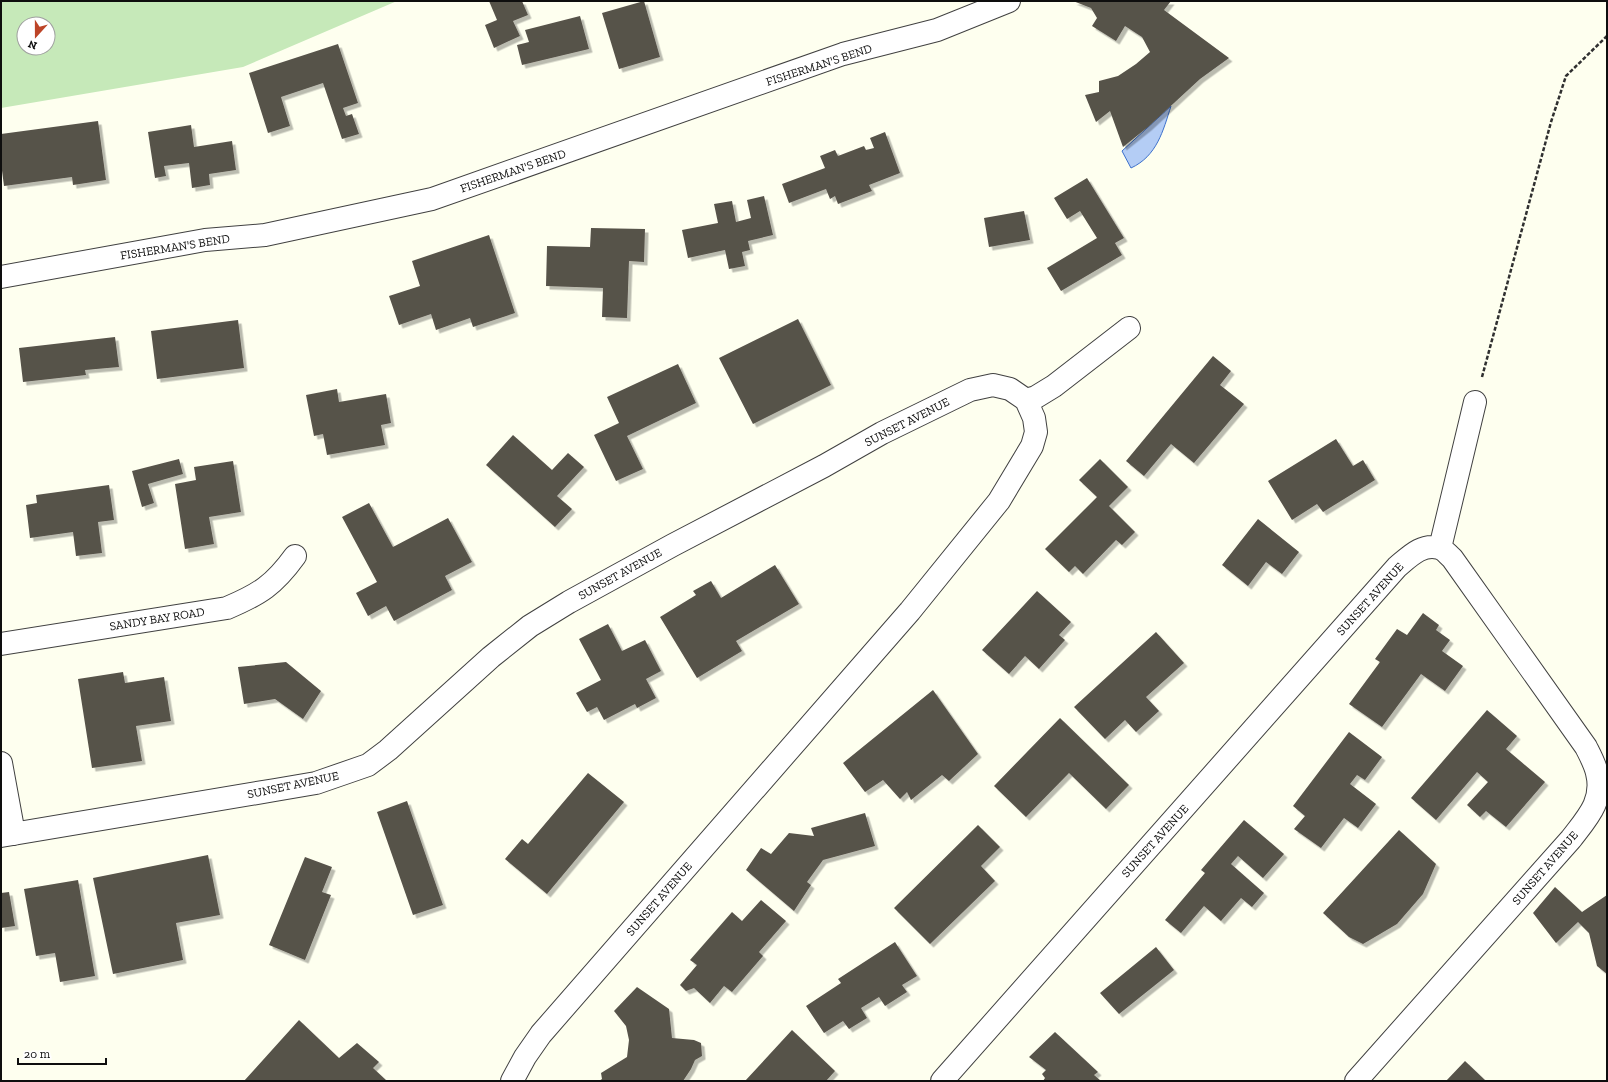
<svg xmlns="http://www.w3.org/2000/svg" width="1608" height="1082" font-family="'Zilla Slab',serif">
<defs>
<filter id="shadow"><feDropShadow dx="3.5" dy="3.5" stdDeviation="0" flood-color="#0004"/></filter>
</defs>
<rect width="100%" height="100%" fill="#feffef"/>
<path fill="#c6e9b9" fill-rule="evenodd" d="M1 1H397L243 67 1 108ZM24 24H48V48H24Z"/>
<path fill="#b4cdf5" stroke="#3c70cc" d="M1171 106C1163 131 1157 156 1131 168L1122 151Z"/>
<path fill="#57524a" filter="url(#shadow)" d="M489 1H522L528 15 513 21 520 36 494 48 485 25 497 20Z
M644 1 660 57 619 69 602 13Z
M1073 1H1171L1164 10 1229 58 1200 79 1148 127 1123 147 1110 111 1096 122 1085 95 1099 92V81L1118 76 1136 64 1150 52 1142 37 1125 26 1116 41 1092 26 1097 18 1091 8Z
M580 16 589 49 522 65 517 45 529 42 525 30Z
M338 44 358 103 343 108 346 116 352 114 359 134 342 139 323 83 281 97 290 126 268 133 249 73Z
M98 121 106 180 73 185 72 177 4 186 1 163V134Z
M191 125 194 147 232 141 236 170 209 174 210 185 192 188 189 163 164 166 166 176 155 178 148 132Z
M885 132 900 173 869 185 872 191 838 204 835 196 830 199 826 189 789 203 782 184 825 168 820 156 835 150 838 156 864 146 866 150 874 148 870 138Z
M1087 178 1124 238 1115 243 1122 255 1061 291 1047 268 1097 238 1080 211 1067 219 1054 198Z
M764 196 773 235 748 241 750 250 742 252 745 266 729 269 725 250 688 258 682 230 718 223 714 204 732 201 736 222 751 218 747 200Z
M1024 211 1030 240 989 247 984 218Z
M591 228 645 229 644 262 629 261 627 318 602 317 603 288 546 286 547 246 590 247Z
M489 235 515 313 473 327 470 318 436 330 431 314 399 325 389 296 420 286 412 261Z
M798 319 831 385 753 424 719 358Z
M238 320 244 368 157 379 151 331Z
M115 337 119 367 85 370 86 375 23 382 19 348Z
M1213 356 1231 371 1220 385 1244 404 1194 463 1171 444 1144 476 1126 461Z
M678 364 696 403 627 436 643 469 616 481 594 435 619 423 607 397Z
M337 389 339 402 386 394 391 423 381 425 385 445 327 455 323 434 314 436 306 395Z
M513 435 552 470 568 453 584 467 557 496 572 509 555 527 486 465Z
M1336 439 1353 466 1363 460 1375 480 1323 512 1317 504 1292 520 1268 481Z
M179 459 183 474 148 484 154 503 142 507 132 471Z
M1100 459 1128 487 1109 506 1135 532 1122 545 1116 540 1083 574 1075 566 1069 572 1045 549 1097 497 1079 480Z
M233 461 241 512 209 517 214 544 185 549 175 484 196 480 194 467Z
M109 485 114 520 98 522 102 553 76 556 73 532 30 538 26 505 37 503 36 495Z
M369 503 393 547 448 518 472 562 445 576 452 590 394 621 386 606 368 616 356 593 377 582 342 517Z
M1258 519 1299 552 1282 574 1266 562 1248 586 1222 565Z
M775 565 799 604 736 641 742 651 697 678 660 617 696 595 693 591 711 581 721 598Z
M1037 591 1071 622 1059 635 1065 640 1039 669 1025 656 1009 674 982 650Z
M1423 613 1439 625 1436 630 1450 640 1442 651 1463 666 1445 691 1421 674 1382 727 1349 704 1380 662 1375 659 1397 629 1407 635Z
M608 624 622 651 645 640 661 671 646 679 656 698 637 708 635 704 604 720 597 707 587 712 576 693 601 680 579 639Z
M1156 632 1184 663 1146 697 1159 711 1136 732 1125 720 1105 739 1074 707Z
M286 662 321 691 303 719 275 699 244 704 238 667Z
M123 672 125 683 164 677 171 721 136 726 142 761 92 768 78 679Z
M933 690 978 754 949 781 942 775 911 800 907 792 900 799 883 780 865 792 843 763Z
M1487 710 1517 736 1506 749 1545 782 1506 827 1486 811 1480 817 1467 805 1488 782 1477 772 1436 820 1411 798Z
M1060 718 1129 785 1106 809 1069 773 1026 817 994 786Z
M1349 732 1382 757 1365 780 1357 775 1350 784 1376 804 1358 828 1344 818 1321 848 1294 829 1305 816 1293 806Z
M588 773 624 802 547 894 505 859 522 839 528 844Z
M407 801 443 905 413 915 377 812Z
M865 813 875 846 823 860 807 882 811 885 794 911 746 870 761 848 771 854 789 833 814 836 811 828Z
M1244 820 1284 854 1263 878 1238 856 1231 864 1264 893 1252 907 1241 898 1221 921 1204 906 1181 933 1165 920 1205 873 1201 870Z
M978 825 1000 847 981 866 995 881 930 944 894 908Z
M1399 830 1436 864 1423 894 1397 924 1363 944 1349 937 1323 913Z
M208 855 220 915 176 923 183 960 113 974 93 878Z
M305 857 332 867 322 892 331 895 305 960 269 945Z
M78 880 95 976 60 982 55 953 36 956 24 889Z
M1555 887 1582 912 1607 895V974L1597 966 1589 933 1578 922 1556 943 1533 913Z
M9 892 15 926 1 928V893Z
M761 900 786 921 759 952 763 956 732 992 724 986 710 1003 694 988 686 991 680 985 697 965 690 960 732 912 742 921Z
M895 942 917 976 902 985 907 992 885 1006 879 997 861 1008 867 1018 849 1029 843 1021 824 1033 806 1006 841 983 838 979Z
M1156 947 1174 970 1119 1014 1100 993Z
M637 987 669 1009 672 1038 694 1040 701 1043 702 1056 695 1060 691 1069 683 1081H599L602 1079 601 1073 627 1057 629 1040 626 1026 614 1011Z
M299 1020 339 1058 357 1043 379 1062 373 1068 387 1081H244Z
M792 1030 835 1071 826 1081H745Z
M1055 1032 1098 1072 1094 1075 1101 1081H1043L1045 1078 1042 1074 1046 1070 1029 1057Z
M1465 1061 1486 1081H1446Z"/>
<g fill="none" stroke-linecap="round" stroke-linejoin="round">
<g stroke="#414141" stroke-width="24">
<path id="minor" d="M1 277 205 240 265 235 432 199 843 54 937 30 1009 1
M1026 400 1036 397 1054 386 1129 328
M1440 548 1475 402
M1 644 227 608C260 594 274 585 295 556
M1 763 14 834
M1 836 275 790 316 783 368 765 388 750 491 657 530 626 569 602 673 545 824 466 882 433 970 390 993 385 1010 389 1026 400 1034 418 1036 432 1032 446 999 501 910 611 541 1034 525 1057 512 1081
M942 1081 1397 567C1409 557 1422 543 1439 548 1444 549 1448 555 1452 558L1586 747C1590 755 1595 764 1597 773 1604 801 1587 818 1571 839L1356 1081"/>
</g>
<path stroke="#303030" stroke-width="2.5" stroke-dasharray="4 2" stroke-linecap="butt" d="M1482 377 1551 122 1566 76 1607 36"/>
<use href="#minor" stroke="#fff" stroke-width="22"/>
</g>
<g text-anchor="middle" stroke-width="4" stroke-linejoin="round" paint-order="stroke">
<g font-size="12" fill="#0e0e0e" stroke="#fff">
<text transform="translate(819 65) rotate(-18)" y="4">FISHERMAN'S BEND</text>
<text transform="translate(513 171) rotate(-19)" y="4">FISHERMAN'S BEND</text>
<text transform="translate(175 247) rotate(-9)" y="4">FISHERMAN'S BEND</text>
<text transform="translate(907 422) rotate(-27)" y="4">SUNSET AVENUE</text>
<text transform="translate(620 574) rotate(-29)" y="4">SUNSET AVENUE</text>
<text transform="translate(1370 599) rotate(-48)" y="4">SUNSET AVENUE</text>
<text transform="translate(157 619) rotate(-9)" y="4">SANDY BAY ROAD</text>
<text transform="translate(293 785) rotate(-12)" y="4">SUNSET AVENUE</text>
<text transform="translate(1155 841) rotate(-48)" y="4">SUNSET AVENUE</text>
<text transform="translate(1545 868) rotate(-49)" y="4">SUNSET AVENUE</text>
<text transform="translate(659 899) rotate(-49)" y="4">SUNSET AVENUE</text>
</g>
</g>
<rect width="1608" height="1082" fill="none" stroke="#0e0e0e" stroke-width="4"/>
<g transform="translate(36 36) rotate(201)"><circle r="19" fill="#ffffff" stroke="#9f9f9f"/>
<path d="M0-3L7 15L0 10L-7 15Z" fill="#bd4427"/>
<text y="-6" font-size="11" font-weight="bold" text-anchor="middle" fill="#0e0e0e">N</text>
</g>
<path d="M18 1058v6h88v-6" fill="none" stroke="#0e0e0e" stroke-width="2"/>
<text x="24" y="1058" font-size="12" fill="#0e0e0e" stroke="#ffffff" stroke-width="3" paint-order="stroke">20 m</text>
</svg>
